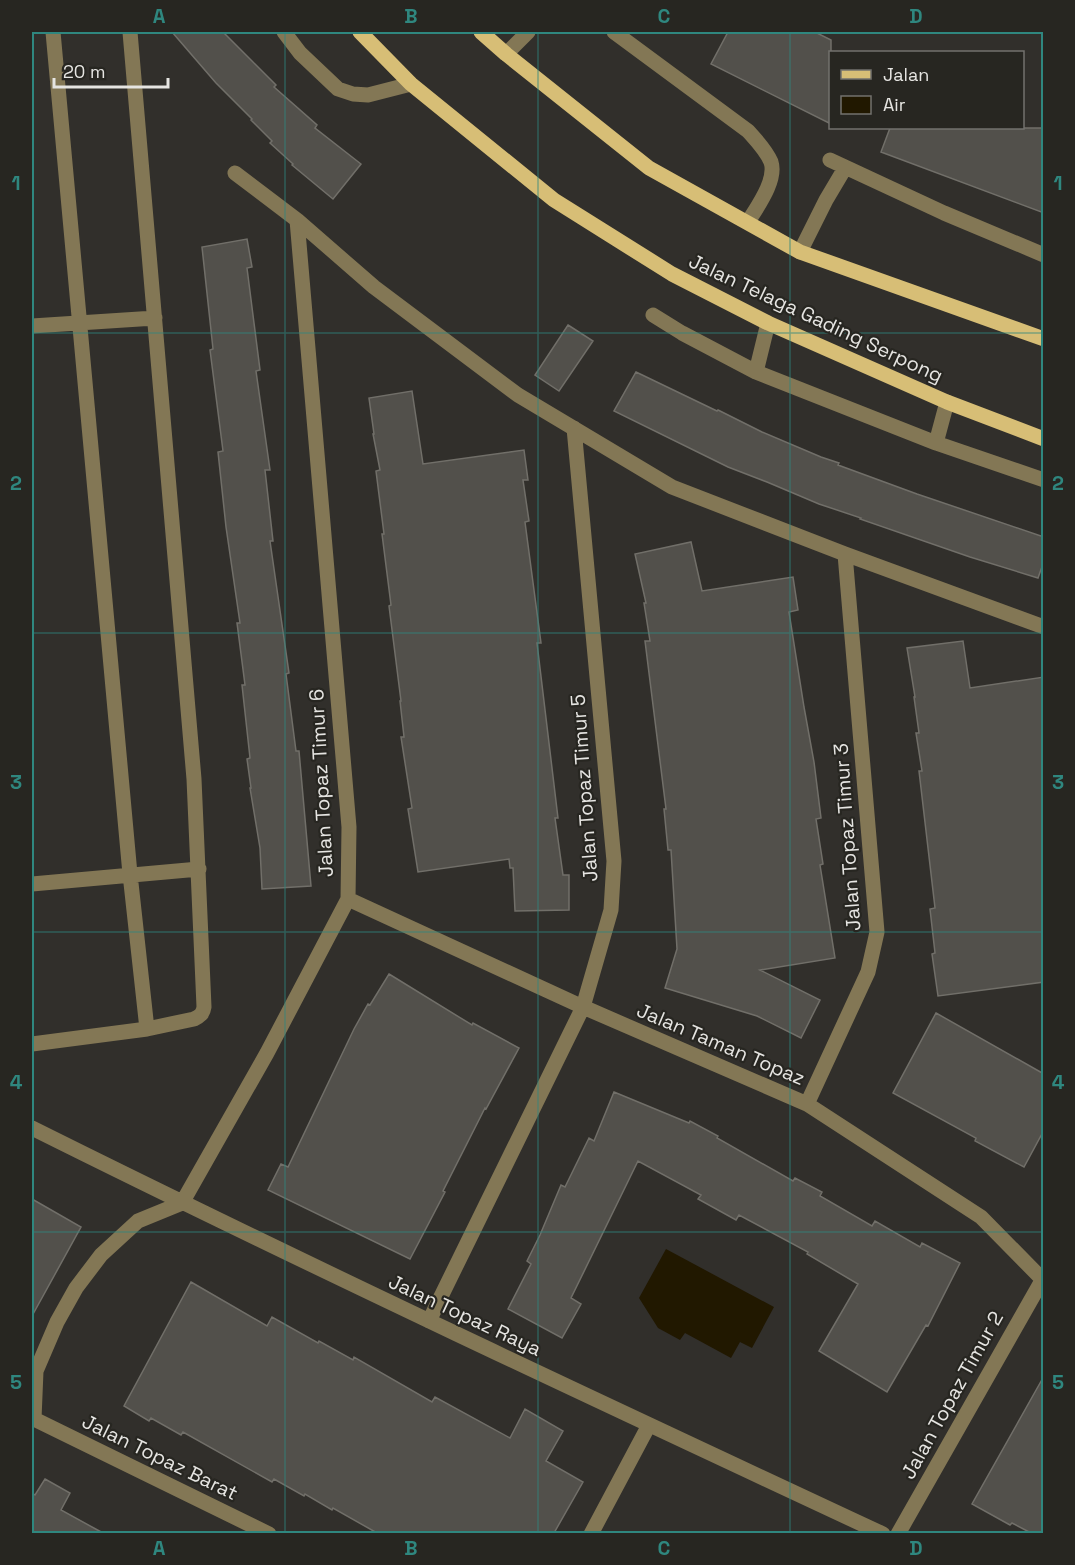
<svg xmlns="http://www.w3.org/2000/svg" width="1075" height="1565" font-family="'Space Grotesk',sans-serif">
<rect width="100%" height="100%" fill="#312f2b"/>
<path fill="#211800" d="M666 1249 774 1307 752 1348 740 1342 731 1358 685 1333 680 1340 658 1328 639 1298Z"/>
<path fill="#52504b" stroke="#716f69" stroke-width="1.5" d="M172 32H223L276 85 274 87 317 125 315 128 361 164 333 199 292 165 293 164 270 143 272 141 251 120 252 119 216 83Z
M728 32H815L831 40V124L711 64Z
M890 128H1044V213L881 152Z
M247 239 252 267 247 268 260 370 256 371 270 470H265L273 541H270L289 673 286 674 296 751H299L311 886 262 889 260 848 250 788H251L247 759 250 758 242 685H245L237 623H240L226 527 218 452 223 451 210 350 213 349 202 247Z
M568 325 593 341 559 391 535 375Z
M636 372 717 411 718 410 762 432 821 457 839 463 838 465 917 494 1044 537V561L1038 578 970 557 860 519 861 518 819 504 767 482 728 467 614 411Z
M412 391 423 464 524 450 528 480H523L529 521 525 522 541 643H537L558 818H555L563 875H569V910L515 911 513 868H510L509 859 418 872 408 809 412 808 401 737H404L400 701H401L389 606 391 605 382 534H384L376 471 380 470 373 434H374L369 398Z
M691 542 702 591 793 577 798 610 789 612 804 707 814 762 821 818 816 819 823 864 820 865 835 958 760 970 820 1000 801 1038 757 1016 665 988 677 949 671 850H668L664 809H666L645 641H650L644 603H646L635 554Z
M963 641 970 688 1044 677V982L938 996 932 954 935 953 930 909 935 908 919 771H922L916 733H919L914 697H915L907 648Z
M389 974 472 1025 473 1023 519 1048 486 1109 485 1108 443 1191 445 1192 410 1259 268 1190 281 1164 288 1167 354 1029 368 1004 370 1005Z
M936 1013 1044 1074V1130L1024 1167 975 1141 976 1138 893 1093Z
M614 1092 689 1123 690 1121 718 1136 717 1138 793 1181 795 1178 822 1192 820 1196 872 1226 875 1221 920 1247 922 1243 960 1263 928 1326 926 1325 887 1392 819 1351 858 1284 807 1254 808 1252 739 1215 736 1220 698 1199 701 1195 638 1161 571 1298 581 1304 562 1338 508 1309 531 1264 527 1261 540 1235 561 1185 565 1187 589 1138 594 1141Z
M32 1199 81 1227 32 1316Z
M191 1282 267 1326 272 1317 318 1343 319 1341 353 1360 354 1357 432 1402 435 1397 510 1438 525 1409 563 1431 546 1461 583 1482 554 1533H377L333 1508 332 1510 305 1494 304 1496 274 1479 272 1482 183 1432 181 1435 151 1418 149 1421 124 1406Z
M1044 1376V1533H1031L1012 1523 1010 1525 972 1504Z
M45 1479 70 1493 61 1510 103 1533H32V1493L35 1495Z"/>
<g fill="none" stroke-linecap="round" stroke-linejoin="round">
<path stroke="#837755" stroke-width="15" d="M53 32 130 874 147 1029
M284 32 300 53 338 89 353 94 368 95 411 84
M614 32 748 131C756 140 766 150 771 162 777 180 757 207 748 222
M506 54 528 32
M830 160 944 213 1044 255
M235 173 297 220 374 287 518 395 672 487 845 554 1044 627
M800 252 826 200 845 168
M653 315 682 333 756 372 936 443 1044 480
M32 326 155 318
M756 372 768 323
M936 443 947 402
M32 884 199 869
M348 899 583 1007 807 1104 981 1217 1044 1281
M32 1044 147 1029 194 1019C200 1016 203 1014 204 1007L194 779 130 32
M807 1104 868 972 877 932 845 554
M32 1128C313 1268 598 1401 883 1534
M429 1321 583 1007 611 910 614 861 574 428
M32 1418 269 1534
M34 1419 36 1371 57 1322 76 1288 101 1255 138 1221 182 1203 267 1053 348 899 349 827 297 220
M591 1534 649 1425
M898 1534 1044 1277"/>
<path stroke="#d7be76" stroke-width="15" d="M360 32 411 84 554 200 672 274 768 323 947 402 1044 439
M481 32 506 54 649 168 800 252 1044 339"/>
</g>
<path fill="none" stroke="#2f877f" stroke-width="1.5" stroke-opacity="0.55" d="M285 32V1534M538 32V1534M790 32V1534M32 333H1044M32 633H1044M32 932H1044M32 1232H1044"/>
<g text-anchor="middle" stroke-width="4.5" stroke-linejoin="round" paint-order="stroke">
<g font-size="20" fill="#e6e5e2" stroke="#272621">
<text transform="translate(816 318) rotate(25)" y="7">Jalan Telaga Gading Serpong</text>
<text transform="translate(321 783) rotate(-93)" y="7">Jalan Topaz Timur 6</text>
<text transform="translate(584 788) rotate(-94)" y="7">Jalan Topaz Timur 5</text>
<text transform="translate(847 837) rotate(-94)" y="7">Jalan Topaz Timur 3</text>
<text transform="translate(721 1044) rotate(23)" y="7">Jalan Taman Topaz</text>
<text transform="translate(465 1315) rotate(25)" y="7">Jalan Topaz Raya</text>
<text transform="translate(952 1395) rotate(-61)" y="7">Jalan Topaz Timur 2</text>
<text transform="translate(160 1457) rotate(26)" y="7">Jalan Topaz Barat</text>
</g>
</g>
<rect width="1075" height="1565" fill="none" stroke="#272621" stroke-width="66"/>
<rect x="829" y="51" width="195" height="78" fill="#272621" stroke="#73726e" stroke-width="1.5"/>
<rect x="841" y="70" width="30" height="9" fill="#d7be76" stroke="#73726e" stroke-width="1.5"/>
<text x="883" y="81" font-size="18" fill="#e6e5e2">Jalan</text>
<rect x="841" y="96" width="30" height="18" fill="#211800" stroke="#73726e" stroke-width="1.5"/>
<text x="883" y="111" font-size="18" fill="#e6e5e2">Air</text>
<path d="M54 78v9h114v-9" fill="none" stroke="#e6e5e2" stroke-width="3"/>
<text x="63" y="78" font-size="18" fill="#e6e5e2" stroke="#272621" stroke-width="4.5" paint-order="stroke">20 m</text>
<rect x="33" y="33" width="1009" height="1499" fill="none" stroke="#2f877f" stroke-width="2"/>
<g font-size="20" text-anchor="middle" font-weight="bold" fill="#2f877f">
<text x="159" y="23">A</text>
<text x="411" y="23">B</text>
<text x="664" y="23">C</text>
<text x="916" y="23">D</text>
<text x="16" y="190">1</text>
<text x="1058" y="190">1</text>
<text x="16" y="490">2</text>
<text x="1058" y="490">2</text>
<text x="16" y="789">3</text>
<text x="1058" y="789">3</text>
<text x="16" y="1089">4</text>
<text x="1058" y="1089">4</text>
<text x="16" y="1389">5</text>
<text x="1058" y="1389">5</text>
<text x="159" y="1555">A</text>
<text x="411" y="1555">B</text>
<text x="664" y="1555">C</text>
<text x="916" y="1555">D</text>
</g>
</svg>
